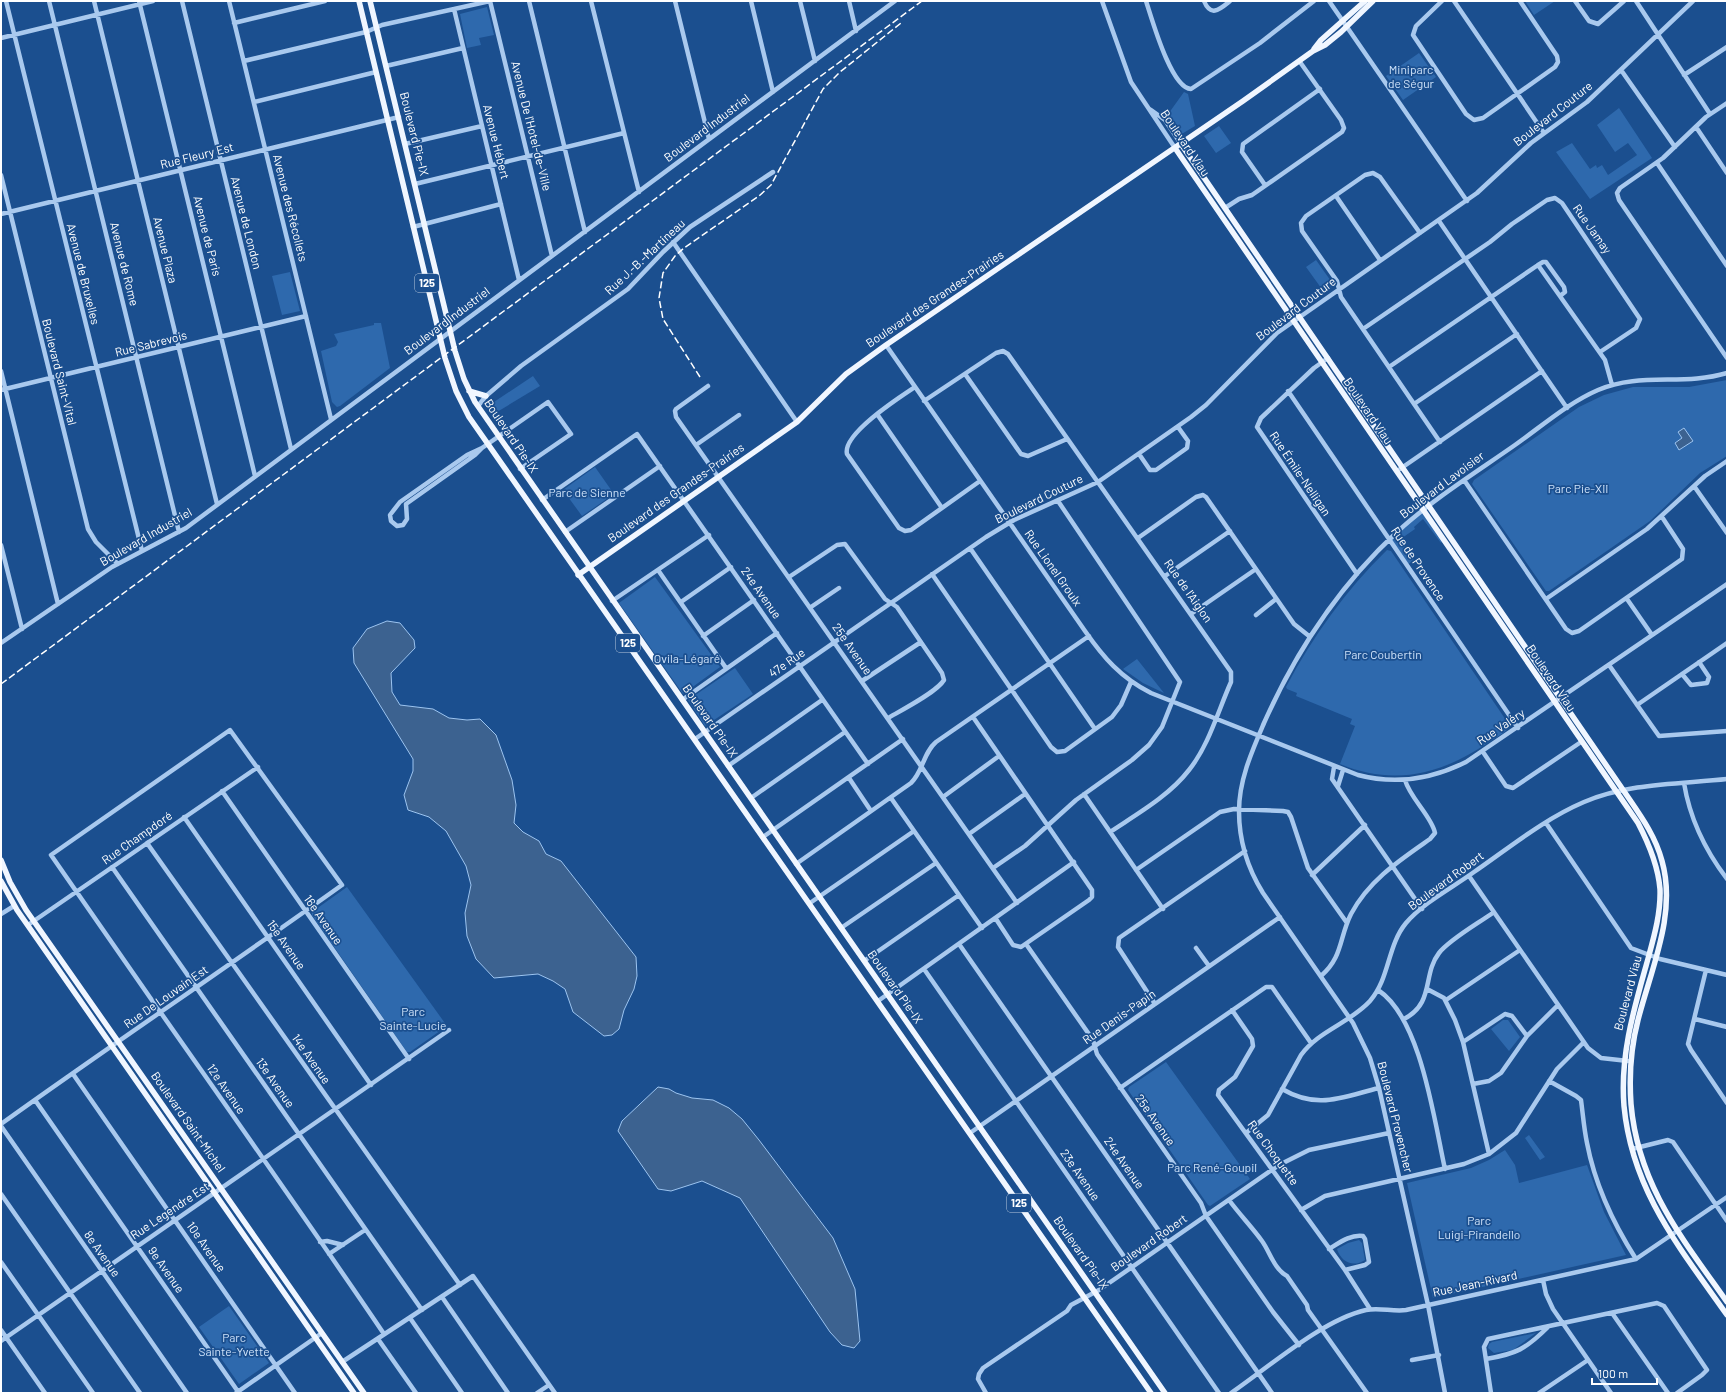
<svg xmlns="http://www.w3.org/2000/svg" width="1728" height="1394" font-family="Barlow,sans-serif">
<rect width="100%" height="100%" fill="#1b4f8f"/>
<path fill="#2e69ad" d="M1525 1H1555L1534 15Z
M487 7 494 35 479 38 481 45 467 48 460 14Z
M1419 53 1436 77 1403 100 1386 76Z
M1184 92 1188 94 1195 126 1180 135 1166 117Z
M1619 108 1652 158 1590 199 1556 152 1572 143 1590 169 1596 165 1597 168 1602 165 1608 175 1637 155 1628 143 1615 152 1597 125Z
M1219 126 1231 143 1216 153 1204 136Z
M1316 260 1333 284 1332 287 1324 292 1306 267Z
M290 272 300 311 282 315 272 276Z
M374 323H381L390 368 340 406 337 407 332 402 321 351 336 346 338 342 334 334 374 325Z
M533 376 540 386 492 415 488 409V406Z
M1727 380V456L1700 473 1650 521 1549 591H1546L1472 484 1474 480 1579 407 1604 395 1633 387H1689Z
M595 467 614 494 582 516 563 490Z
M1423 510 1443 540 1441 543 1423 519 1414 527 1415 529 1402 538 1398 532Z
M1396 534 1414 560 1407 565 1389 540Z
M1387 550 1391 551 1510 726C1506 733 1493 739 1486 744 1440 775 1393 786 1340 764L1355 726 1350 724 1352 719 1296 696 1297 693 1287 689 1286 687C1313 636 1346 590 1387 550Z
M655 577 720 667 683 694 619 603Z
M1137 659 1164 693 1143 683 1123 669Z
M735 668 753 694 705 726 688 700Z
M347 887 447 1026 410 1052H407L312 915V912Z
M1503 1020H1508L1520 1037 1509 1051 1491 1029Z
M1166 1062 1250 1179 1210 1206 1208 1205 1128 1090 1129 1087Z
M1529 1135 1545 1157 1540 1160 1525 1138Z
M1505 1150 1515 1165 1519 1183 1587 1165 1604 1212 1626 1255 1433 1298 1407 1183 1471 1168 1489 1160Z
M1359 1240 1362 1243 1365 1260C1353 1268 1341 1262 1337 1249L1348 1243Z
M229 1306 269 1363 239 1384 199 1327Z
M1536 1333 1513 1350 1494 1353 1488 1348 1489 1344 1492 1342Z"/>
<path fill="#3c6290" stroke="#9cc4f0" d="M1684 428 1693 441 1679 450 1675 443 1682 438 1678 432Z
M387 621 400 623 414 640 415 648 391 673 392 692 400 705 433 709 449 718 467 720 480 719 496 735 512 780 516 805 514 823 523 832 539 841 546 854 561 861 636 957 637 976 634 989 624 1010 619 1029 612 1035 604 1036 573 1012 565 989 553 981 538 974 494 978 476 959 467 936 465 913 471 885 466 866 446 831 429 817 408 810 404 795 413 771V759L354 663 353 648 367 629Z
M658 1087 669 1089 676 1093 692 1098 713 1100 729 1108 742 1119 759 1140 833 1238 855 1289 860 1341 854 1348 842 1345 830 1332 740 1198 702 1181 671 1191 658 1189 618 1131 622 1121Z"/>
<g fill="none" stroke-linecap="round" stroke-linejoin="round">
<path stroke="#a9c9ee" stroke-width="4.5" d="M6 1 142 551
M49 1 179 532
M94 1 217 504
M139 1 255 476
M182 1 291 449
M229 1 331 419
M490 1 552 256
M529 1 585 232
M591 1 639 192
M675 1 709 139
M751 1 773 92
M800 1 815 61
M849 1 856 31
M1102 1 1131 82 1175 148
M1146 1C1152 19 1171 88 1191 89L1260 43 1314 1
M1204 1C1211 18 1220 9 1230 1
M1329 1 1467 201
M1442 1 1416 26 1413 35 1466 114 1474 120 1483 118 1555 67 1558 62 1557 56 1520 1
M1454 1 1544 133
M1575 1 1589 21 1598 24 1624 1
M1636 1 1710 114
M454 9 519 280
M234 23 325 1
M1 38 153 1
M244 61 366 32 382 25 490 1
M386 66 463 48
M1621 70 1675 147
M1684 75 1727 47
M254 102 376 72
M1727 103 1706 117 1663 158 1620 188 1617 193 1619 200 1727 358
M1151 110 1165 120 1181 144
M1696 127 1727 173
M405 144 482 126
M1657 163 1727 266
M1 175 88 529 96 542 118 564
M415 184 624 133
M1265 185 1242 152 1243 144 1320 89
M1336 196 1380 260
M1225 208 1239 199 1252 195 1342 132 1344 128 1341 120 1300 62
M1 214 399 117
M1439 221 1567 408
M413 227 501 204
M1420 233 1380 177 1373 173 1365 175 1306 216 1301 223 1302 231 1337 281 1341 297 1440 442
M673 242 797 422
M1538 265 1543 262H1546L1564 287 1565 292 1560 296
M1363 329 1490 242 1512 224 1547 200 1555 198 1562 203 1640 319 1636 328 1600 352
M886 345 1085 631C1103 657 1121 678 1151 693L1358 775C1396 785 1432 779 1466 762L1727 584
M1328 358 1314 368 1261 418 1257 427 1357 574
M1389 367 1538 265 1605 360 1612 385
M1 371 58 604
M965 374 1021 454 1028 456 1067 439
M708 386 676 409 675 411 676 417 1017 903
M915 387C900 397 842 434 847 454L899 528 905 531 911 530 980 481
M1 390 306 316
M1288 391 1518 728
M924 401 996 353 1003 351 1008 354 1231 672V682C1218 711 1209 745 1189 770 1169 796 1137 814 1110 832
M1414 404 1517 334
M478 406 486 396 521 366 628 289 663 252 690 227 773 172
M877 414 942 508
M696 445 739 415
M482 448 475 455 406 504 407 519 403 525 397 526 391 521 390 515 400 502 467 455 482 448 548 402 571 434 520 469
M1139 454 1150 470H1156L1187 448 1188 441 1178 427
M1400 469 1542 371
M1464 480 1566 629 1572 633 1579 631 1682 559 1683 549 1662 517
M1694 486 1727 533
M542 500 637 434 868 764
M565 532 660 466
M1138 538 1196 497 1203 495 1206 497 1294 624 1309 636
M1 545 22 629
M970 548 1095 729
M658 570 726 668
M932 574 1051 747 1057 752 1065 751 1112 717 1121 705 1131 682
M1165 576 1230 531
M789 577 837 545 845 544 885 599 897 607 942 673 944 680C937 692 902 710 888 718
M1546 599 1647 529 1705 476 1727 461
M1627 599 1652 635
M612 601 709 535
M681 602 731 567
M811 607 839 588
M1191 614 1256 569
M1256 615 1276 599
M703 636 754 600
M1 643 112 567 186 528 895 1
M1609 665 1659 736 1727 731
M1682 674 1691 685 1707 683 1709 677 1699 662
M862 681 921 642
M682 700 777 633
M1637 705 1727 643
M973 717 1092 890V897L1089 900 1021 947 1013 945 996 919
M695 739 986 537 1014 520 1098 482 1191 417 1206 405 1277 333 1477 193 1531 143 1587 102 1693 1
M1483 752 1506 786 1513 788 1581 742
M728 766 822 700
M1334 767 1332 779 1422 909
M849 778 871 811
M1684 783C1690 820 1705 850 1727 879
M1338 786 1343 770
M222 791 409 1059
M1084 794 1163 909
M943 797 999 756
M751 798 845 732
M891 798 982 928
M184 817 371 1085
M1546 823 1631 948 1660 959 1727 975
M969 834 1025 794
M763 837 903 739
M147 843 460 1285
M796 864 911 783C923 772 923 753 936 742L1089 636
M112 867 422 1310
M993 868 1025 846 1076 800 1132 760 1149 745 1162 727 1180 682 1058 501
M1136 870 1220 812 1234 809 1283 811 1288 812 1291 817 1308 868 1347 923
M1312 875 1365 825
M1469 876 1588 1048 1601 1058 1628 1061
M810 903 914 831
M1 914 14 906
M28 925 258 767
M841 928 936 863
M959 944 1272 1393
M1026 944 1093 1040 1097 1054 1201 1203 1206 1216 1273 1312 1299 1345
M1196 948 1209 966
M864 961 959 895
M924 969 1219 1393
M1706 970 1688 1044 1691 1050 1727 1103
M1321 976C1343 957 1339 938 1351 914 1369 880 1400 860 1430 839L1435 833C1432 817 1410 798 1405 780
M1427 989 1444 998 1455 1020 1463 1042 1489 1154
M1378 990C1421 1018 1434 1120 1445 1169
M1446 1000 1520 950
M878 1001 1074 862
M1155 1004 1118 947 1119 938 1245 851
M1232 1010 1252 1039 1253 1046 1235 1077 1219 1090 1218 1095 1345 1270 1370 1309
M1404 1019C1435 1003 1422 975 1439 953 1450 939 1479 923 1494 912
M1695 1019 1727 1027
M1463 1042 1505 1014 1512 1016 1527 1036
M73 1074 295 1393
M1549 1081 1576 1096 1581 1100C1583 1115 1584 1129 1587 1143 1595 1185 1613 1223 1636 1259
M1473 1084 1489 1081 1501 1073 1527 1036 1558 1005
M1120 1088 1266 987H1272L1311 1043
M1282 1089C1318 1110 1342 1097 1379 1088
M35 1100 239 1393
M1 1124C114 1043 229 966 342 885L230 730 51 855 158 1009 161 1013C236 1120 311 1226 384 1334
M1 1126 187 1393
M970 1133 1280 917
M1246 1133 1268 1115 1301 1055C1318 1031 1350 1023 1370 1001 1390 978 1387 946 1406 923 1424 902 1452 888 1474 872 1509 848 1544 819 1584 802 1628 783 1680 784 1727 779
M1632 1149 1668 1140 1673 1142 1727 1221
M1 1194 140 1393
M1229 1200C1240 1215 1252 1227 1262 1241 1270 1252 1274 1269 1287 1276L1307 1305 1308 1310 1367 1393
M1301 1210 1325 1196 1464 1164 1489 1154 1516 1133 1557 1069 1584 1042
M320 1242 327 1241 343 1245
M1329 1249C1339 1243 1351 1234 1363 1236L1365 1239 1369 1262 1365 1265 1345 1270
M329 1254 365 1230
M1 1262 93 1393
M1543 1280 1546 1294 1553 1309 1611 1393
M442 1297 508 1393
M1612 1313 1668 1393
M410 1318 462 1393
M1 1330 45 1393
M378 1339 416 1393
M1 1341 449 1030
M1486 1359C1516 1354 1526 1349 1548 1327
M1412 1360 1439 1355
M342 1362 473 1276 555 1393
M236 1393 322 1333
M537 1393 549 1385
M986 1393 978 1379 979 1374 983 1368 1067 1311 1071 1305 1099 1290 1279 1165 1309 1150 1389 1133
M1231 1393C1269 1367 1322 1320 1366 1310 1379 1307 1393 1312 1406 1310L1636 1259 1727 1197
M1445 1393 1428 1305 1379 1088 1370 1058 1353 1023 1263 893C1248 869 1239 840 1239 811 1239 780 1252 751 1264 723 1296 651 1339 586 1397 532 1433 499 1475 473 1515 445 1542 426 1568 403 1598 390 1640 372 1683 386 1727 373
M1491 1393 1484 1347 1488 1339 1657 1303 1664 1306 1707 1370 1702 1375 1677 1393
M1539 1393 1588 1360"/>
<path stroke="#f0f6ff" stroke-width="5.5" d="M359 1 445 358 456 391 469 417 1151 1393
M370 1 455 351 464 379 475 402 1165 1393
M1314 49 1321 40 1365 1
M1181 144 1630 800C1643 819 1656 838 1662 861 1677 914 1651 969 1638 1020 1631 1047 1629 1076 1631 1104 1638 1185 1682 1238 1727 1302
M1175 148 1638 823C1649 844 1658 865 1660 889 1661 915 1653 940 1646 966 1633 1012 1620 1057 1624 1106 1632 1191 1680 1248 1727 1315
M469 391 486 396
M578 575 797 422 846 374 886 345 1243 101 1313 51 1325 45 1341 32 1373 1
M1 860 10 882 26 910 364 1393
M1 881 17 910 354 1393"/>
<path stroke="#fff" stroke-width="1.5" stroke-dasharray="7 3" stroke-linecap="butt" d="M700 377 663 319 659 298 663 273 675 256 684 248 759 196 771 185 823 89 840 72 901 23
M1 684 922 1"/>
</g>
<g text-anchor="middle" stroke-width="3.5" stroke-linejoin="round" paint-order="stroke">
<g fill="#1b4f8f" stroke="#bbcadd" stroke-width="1">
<rect x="415" y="274" width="24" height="18" rx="3"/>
<rect x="616" y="634" width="24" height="18" rx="3"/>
<rect x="1007" y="1194" width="24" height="18" rx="3"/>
</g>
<g font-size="11" font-weight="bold" fill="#fff">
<text x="427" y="287">125</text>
<text x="628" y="647">125</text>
<text x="1019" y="1207">125</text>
</g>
<g font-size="12" fill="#cfe3fa" stroke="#1b4f8f">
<text x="1411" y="74">Miniparc<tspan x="1411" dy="14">de Ségur</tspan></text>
<text x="1578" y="493">Parc Pie-XII</text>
<text x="587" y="497">Parc de Sienne</text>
<text x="1383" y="659">Parc Coubertin</text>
<text x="687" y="663">Ovila-Légaré</text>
<text x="413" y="1016">Parc<tspan x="413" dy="14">Sainte-Lucie</tspan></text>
<text x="1212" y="1172">Parc René-Goupil</text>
<text x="1479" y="1225">Parc<tspan x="1479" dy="14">Luigi-Pirandello</tspan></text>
<text x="234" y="1342">Parc<tspan x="234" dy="14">Sainte-Yvette</tspan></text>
</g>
<g font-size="12" fill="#fff" stroke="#1b4f8f">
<text transform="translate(1553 114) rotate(-38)" y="4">Boulevard Couture</text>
<text transform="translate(531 126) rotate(76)" y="4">Avenue De l'Hotel-de-Ville</text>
<text transform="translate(707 128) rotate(-37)" y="4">Boulevard Industriel</text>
<text transform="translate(414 134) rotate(76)" y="4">Boulevard Pie-IX</text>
<text transform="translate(496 142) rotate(76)" y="4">Avenue Hébert</text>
<text transform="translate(1185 143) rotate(56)" y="4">Boulevard Viau</text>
<text transform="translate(197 156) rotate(-14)" y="4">Rue Fleury Est</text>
<text transform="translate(290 208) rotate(76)" y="4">Avenue des Récollets</text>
<text transform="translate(246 223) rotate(76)" y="4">Avenue de London</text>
<text transform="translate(1592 229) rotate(55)" y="4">Rue Jamay</text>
<text transform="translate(207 236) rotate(76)" y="4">Avenue de Paris</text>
<text transform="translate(165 250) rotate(76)" y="4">Avenue Plaza</text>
<text transform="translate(645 257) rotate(-43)" y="4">Rue J.-B.-Martineau</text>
<text transform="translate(124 264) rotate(76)" y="4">Avenue de Rome</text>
<text transform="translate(83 274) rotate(76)" y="4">Avenue de Bruxelles</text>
<text transform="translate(935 299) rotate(-34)" y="4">Boulevard des Grandes-Prairies</text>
<text transform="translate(1296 309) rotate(-37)" y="4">Boulevard Couture</text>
<text transform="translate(447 321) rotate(-37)" y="4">Boulevard Industriel</text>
<text transform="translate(151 344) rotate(-14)" y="4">Rue Sabrevois</text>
<text transform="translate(59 372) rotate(76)" y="4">Boulevard Saint-Vital</text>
<text transform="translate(1368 411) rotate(56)" y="4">Boulevard Viau</text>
<text transform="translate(511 436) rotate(56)" y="4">Boulevard Pie-IX</text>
<text transform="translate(1300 474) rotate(56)" y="4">Rue Émile-Nelligan</text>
<text transform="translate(1442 485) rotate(-37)" y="4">Boulevard Lavoisier</text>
<text transform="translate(676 493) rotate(-35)" y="4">Boulevard des Grandes-Prairies</text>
<text transform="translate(1039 499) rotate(-26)" y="4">Boulevard Couture</text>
<text transform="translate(146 537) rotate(-30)" y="4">Boulevard Industriel</text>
<text transform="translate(1418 564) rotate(56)" y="4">Rue de Provence</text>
<text transform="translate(1053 568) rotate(55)" y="4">Rue Lionel Groulx</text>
<text transform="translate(1188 591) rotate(55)" y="4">Rue de l'Aiglon</text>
<text transform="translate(761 593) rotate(55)" y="4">24e Avenue</text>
<text transform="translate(852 649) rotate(55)" y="4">25e Avenue</text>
<text transform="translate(787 663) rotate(-35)" y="4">47e Rue</text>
<text transform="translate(1551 678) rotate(56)" y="4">Boulevard Viau</text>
<text transform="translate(710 721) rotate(55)" y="4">Boulevard Pie-IX</text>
<text transform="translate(1501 727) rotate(-34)" y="4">Rue Valéry</text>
<text transform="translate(137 838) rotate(-35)" y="4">Rue Champdoré</text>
<text transform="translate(1446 881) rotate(-36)" y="4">Boulevard Robert</text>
<text transform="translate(323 920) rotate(55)" y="4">16e Avenue</text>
<text transform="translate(286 945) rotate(55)" y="4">15e Avenue</text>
<text transform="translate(895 987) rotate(55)" y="4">Boulevard Pie-IX</text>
<text transform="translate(1628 993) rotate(-75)" y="4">Boulevard Viau</text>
<text transform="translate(166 997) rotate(-35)" y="4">Rue De Louvain Est</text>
<text transform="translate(1119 1017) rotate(-35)" y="4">Rue Denis-Papin</text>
<text transform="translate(311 1059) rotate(55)" y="4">14e Avenue</text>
<text transform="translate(275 1083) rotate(55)" y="4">13e Avenue</text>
<text transform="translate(226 1089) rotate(55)" y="4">12e Avenue</text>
<text transform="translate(1395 1117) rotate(76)" y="4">Boulevard Provencher</text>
<text transform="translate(1155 1120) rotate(55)" y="4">25e Avenue</text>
<text transform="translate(188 1122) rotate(55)" y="4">Boulevard Saint-Michel</text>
<text transform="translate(1273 1153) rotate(54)" y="4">Rue Choquette</text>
<text transform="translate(1124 1163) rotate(55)" y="4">24e Avenue</text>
<text transform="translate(1080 1175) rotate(55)" y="4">23e Avenue</text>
<text transform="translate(170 1211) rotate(-34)" y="4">Rue Legendre Est</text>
<text transform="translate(1149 1243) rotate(-35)" y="4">Boulevard Robert</text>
<text transform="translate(206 1247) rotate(55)" y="4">10e Avenue</text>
<text transform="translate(1081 1253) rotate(55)" y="4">Boulevard Pie-IX</text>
<text transform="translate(102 1254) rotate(55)" y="4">8e Avenue</text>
<text transform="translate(166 1270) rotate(55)" y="4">9e Avenue</text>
<text transform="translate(1475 1284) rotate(-12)" y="4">Rue Jean-Rivard</text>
</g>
</g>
<rect width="1728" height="1394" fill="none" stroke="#ffffff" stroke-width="4"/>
<path d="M1592 1378v6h65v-6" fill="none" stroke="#ffffff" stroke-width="2"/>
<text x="1598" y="1378" font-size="12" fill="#ffffff" stroke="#1b4f8f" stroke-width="3" paint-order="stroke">100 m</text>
</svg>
